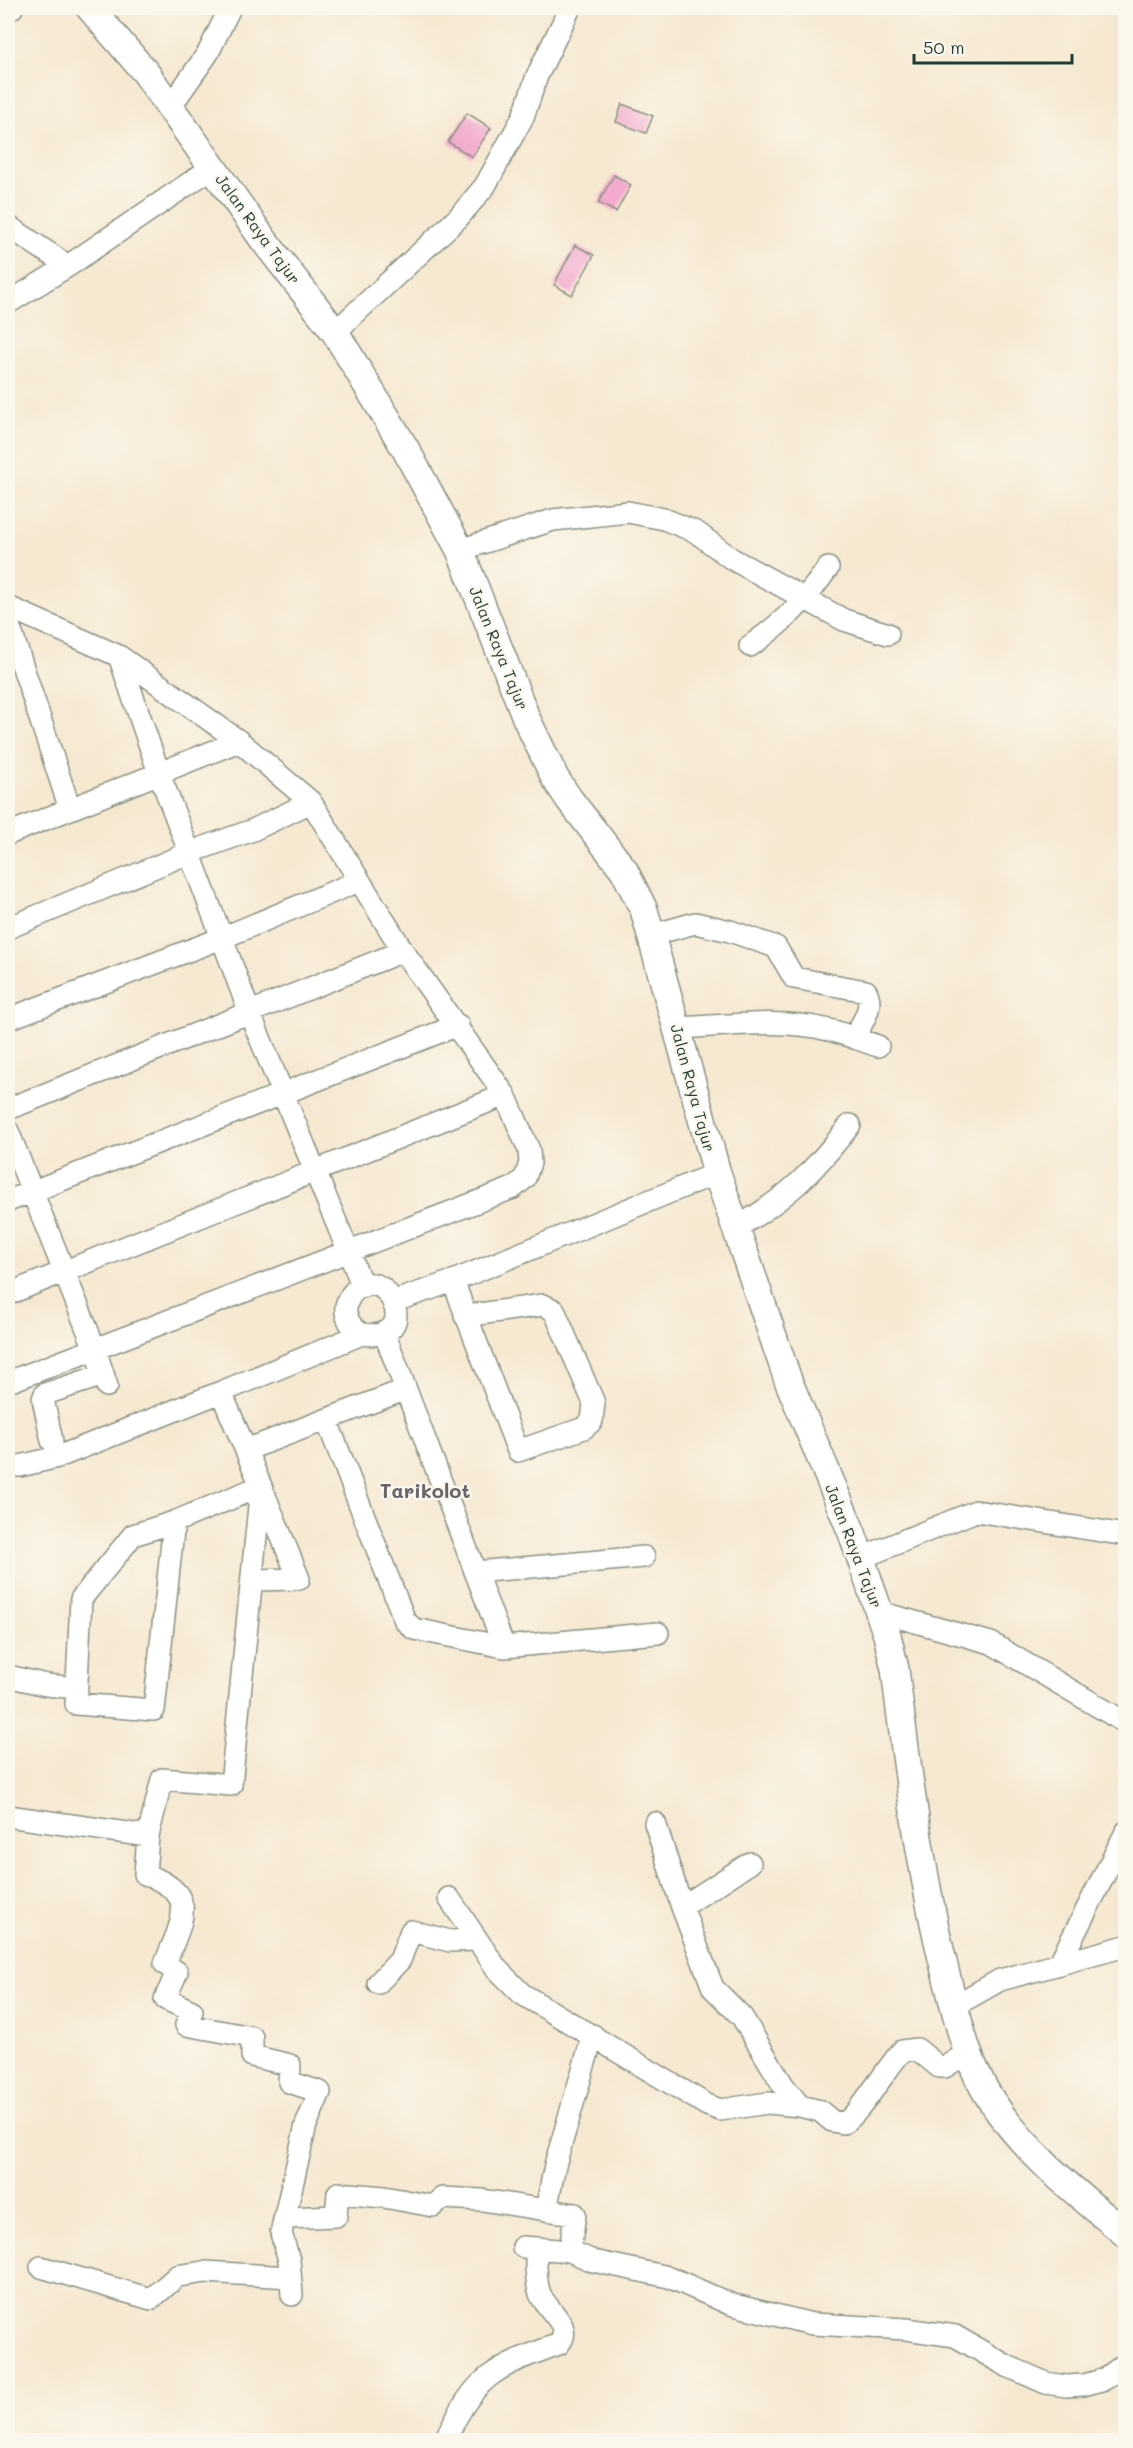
<svg xmlns="http://www.w3.org/2000/svg" width="1133" height="2448" font-family="Mali,sans-serif">
<rect width="100%" height="100%" fill="#fbf7ec"/>
<filter id="ink" filterUnits="userSpaceOnUse"><feTurbulence type="fractalNoise" baseFrequency=".0167" numOctaves="2"/><feDisplacementMap in="SourceGraphic" scale="12" xChannelSelector="R" yChannelSelector="G"/><feConvolveMatrix kernelMatrix="1 2 1 2 8 2 1 2 1" color-interpolation-filters="sRGB"/></filter>
<filter id="wash" filterUnits="userSpaceOnUse"><feTurbulence type="fractalNoise" baseFrequency=".008" numOctaves="4" result="noise"/><feDisplacementMap in="SourceGraphic" scale="24" xChannelSelector="R" yChannelSelector="G"/><feGaussianBlur stdDeviation="1.35" result="paint"/><feColorMatrix in="noise" values="0 0 0 0 0 0 0 0 0 0 0 0 0 0 0 0 0 1.4 0 .05"/><feComposite in="paint" operator="in"/></filter>
<g filter="url(#wash)">
<rect width="100%" height="100%" fill="#f6e8d1"/>
<g id="blocks">
<path fill="#f3aace" d="M622 104 653 116 646 133 616 122Z
M467 113 491 128 472 157 448 142Z
M614 175 631 185 616 212 598 203Z
M575 245 594 255 572 295 554 285Z"/>
</g>
</g>
<g filter="url(#ink)">
<use href="#blocks" fill-opacity="0" stroke="#8a9282" stroke-width="1.5"/>
<g fill="none" stroke-linecap="round" stroke-linejoin="round">
<g stroke="#8a9282" stroke-width="24">
<path id="minor" d="M8 11 12 8
M170 107 208 53 229 10
M8 226 68 266
M8 303 68 266 213 167
M335 332 458 218 485 186 523 117 537 76 570 8
M460 550 553 520 628 512 664 519 696 532 732 559 844 620 888 634
M8 607 119 656 239 741 311 802 253 830 191 852 8 928
M8 622 70 809
M750 646C784 622 804 602 828 568
M8 834 239 741
M359 881 222 938 250 1014 363 1287
M652 935 695 923 730 931 776 947 794 978 866 991C875 1007 861 1024 854 1038
M8 1019 222 938 159 773 119 656
M677 1028C726 1026 782 1018 829 1030 846 1034 862 1041 878 1046
M8 1109 403 951
M8 1131 95 1349 513 1188 525 1178 530 1163 529 1150 505 1095 403 951 311 802
M8 1201 458 1025
M736 1228C790 1196 812 1173 850 1125
M453 1281 518 1451 584 1428 592 1421 594 1403 554 1310 543 1305 465 1316
M8 1294 505 1095
M395 1301 453 1281 717 1173
M384 1332 504 1647
M8 1382 95 1349 107 1386
M327 1421 405 1621 414 1629 504 1647 658 1633
M52 1441 43 1399 45 1394 103 1375
M246 1450 404 1390
M8 1466H20L58 1457 221 1392
M174 1522 154 1710 76 1704 81 1599 133 1535 174 1522 261 1486 299 1579 252 1580
M861 1558 976 1511 1126 1535
M475 1572 644 1557
M879 1612 991 1643 1126 1723
M8 1676 46 1685 76 1688
M8 1816 148 1836
M655 1823 682 1907 713 1988 742 2017 783 2085 800 2106
M449 1898 497 1969 522 1994 707 2105 720 2110 768 2103 800 2106 820 2111 832 2121 843 2123C856 2119 888 2066 902 2051L917 2049 939 2067H945L967 2053
M682 1907 750 1863
M1060 1962 1126 1832
M378 1983 400 1960 411 1931 450 1941 477 1940
M954 2006 1000 1980 1126 1946
M546 2210 575 2214 570 2251
M285 2218 336 2216 338 2193 384 2197 433 2206 442 2198 482 2200 546 2210 555 2165 593 2035
M523 2247 570 2251 593 2261 669 2277 730 2304 812 2324 906 2329 955 2336 1007 2366 1046 2383 1066 2386 1084 2385 1105 2379 1126 2363
M41 2267 151 2299 177 2276 205 2272 290 2277
M292 2295 289 2260 281 2233 306 2125 320 2092 289 2082 290 2065 252 2056V2037L186 2025 192 2011 165 1999 177 1972 165 1964C182 1919 201 1895 145 1874L148 1836 162 1779 231 1785 261 1486 221 1392 362 1334C428 1344 383 1253 351 1295 340 1310 348 1326 362 1334
M445 2440C476 2375 493 2368 559 2344 575 2325 544 2310 539 2291 535 2278 536 2262 536 2248"/>
</g>
<g stroke="#8a9282" stroke-width="30">
<path id="major" d="M90 8 146 73 263 239 335 332 406 450 460 550 527 720 555 778 569 799 624 870 644 910 717 1173 788 1380 852 1533 887 1635 895 1669C908 1776 922 1885 950 1990 960 2029 969 2066 991 2100 1025 2153 1078 2194 1126 2234"/>
</g>
<use href="#minor" stroke="#fff" stroke-width="21"/>
<use href="#major" stroke="#fff" stroke-width="27"/>
</g>
</g>
<g text-anchor="middle" stroke-width="5" stroke-linejoin="round" paint-order="stroke">
<g font-size="16" fill="#1f3d34" stroke="#fbf7ec">
<text transform="translate(258 229) rotate(54)" y="6">Jalan Raya Tajur</text>
<text transform="translate(499 648) rotate(68)" y="6">Jalan Raya Tajur</text>
<text transform="translate(693 1088) rotate(75)" y="6">Jalan Raya Tajur</text>
<text transform="translate(854 1546) rotate(69)" y="6">Jalan Raya Tajur</text>
</g>
<g font-size="20" font-weight="bold" fill="#69636a" stroke="#fbf7ec">
<text x="425" y="1498">Tarikolot</text>
</g>
</g>
<rect width="1133" height="2448" fill="none" stroke="#fbf7ec" stroke-width="30"/>
<path d="M914 54v9h158v-9" fill="none" stroke="#1f3d34" stroke-width="3"/>
<text x="923" y="54" font-size="18" fill="#1f3d34" stroke="#fbf7ec" stroke-width="4.5" paint-order="stroke">50 m</text>
</svg>
